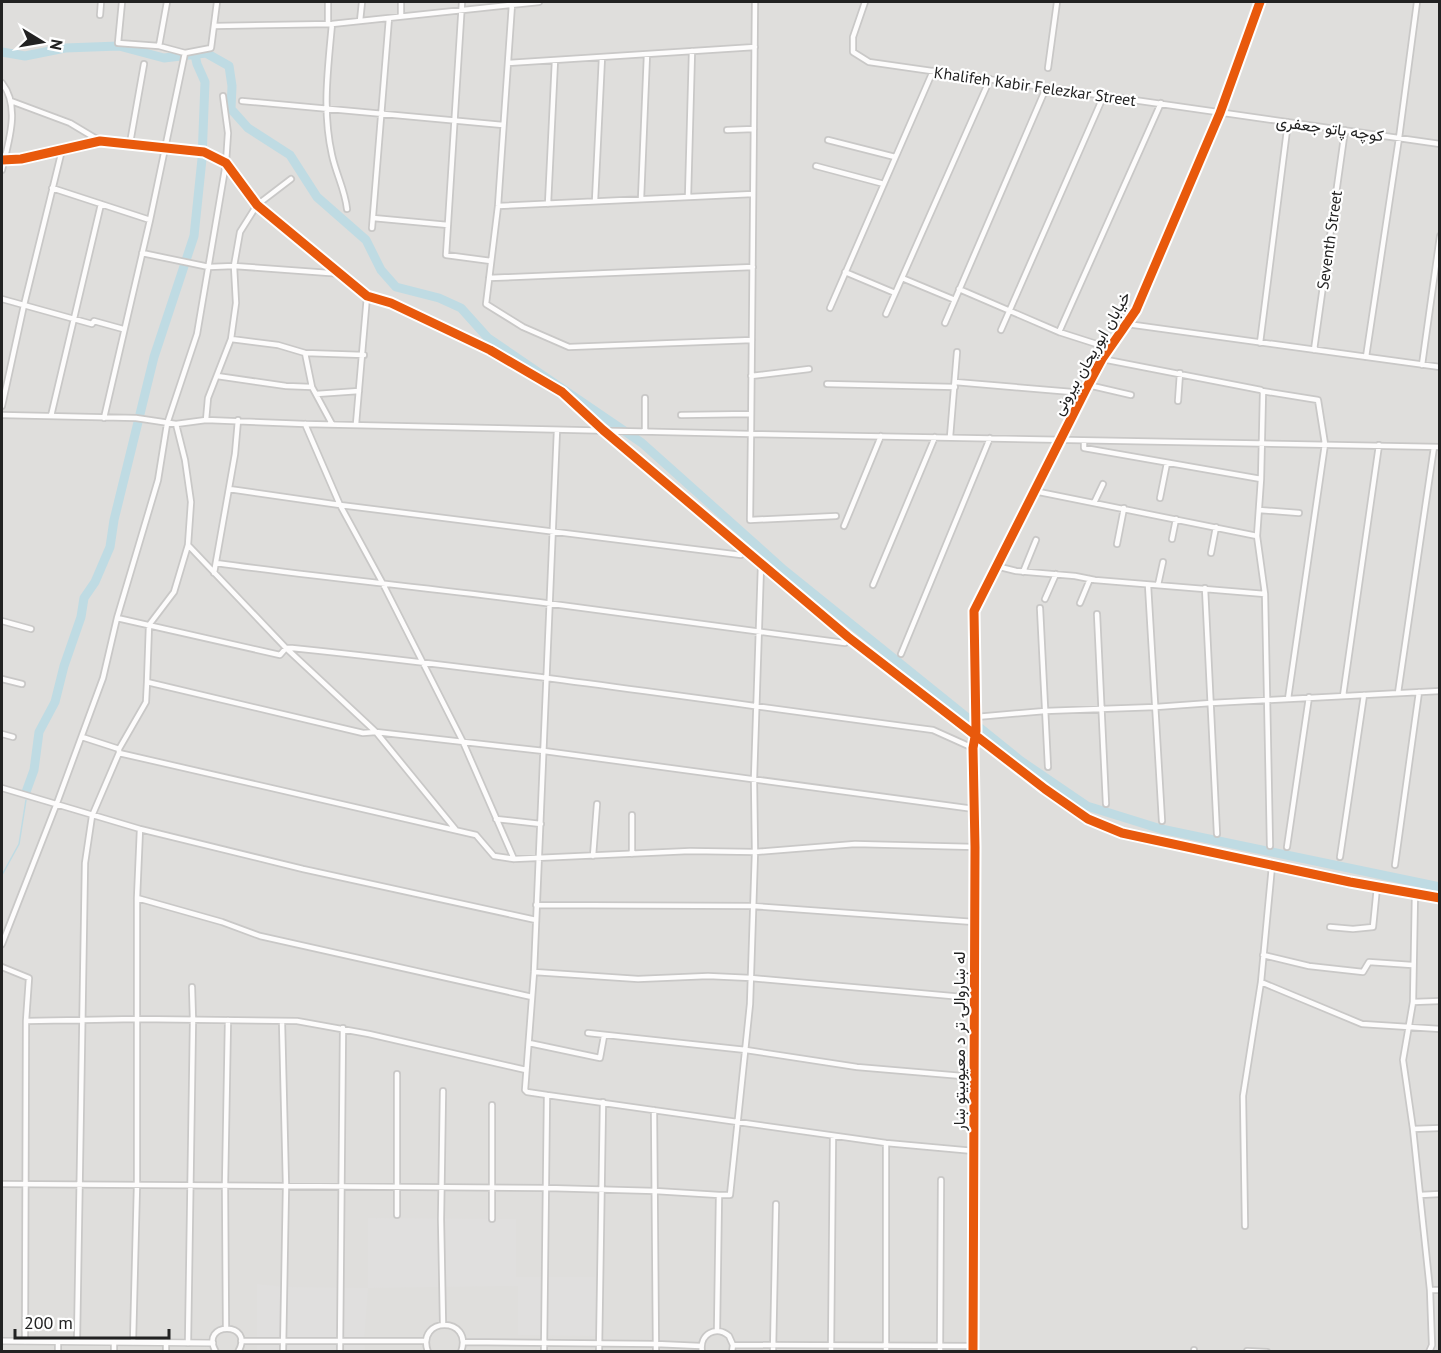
<svg xmlns="http://www.w3.org/2000/svg" width="1441" height="1353" font-family="'PT Sans',Vazirmatn,sans-serif">
<rect width="100%" height="100%" fill="#f0eeeb"/>
<path fill="#dfdedc" d="M2 2H1439V1351H2Z"/>
<path fill="#e0dfde" d="M368 1218 516 1219V1277H595L597 1336 518 1335V1286L368 1288 364 1340 365 1351 257 1352V1284L285 1287 368 1288Z"/>
<g fill="none" stroke-linecap="round" stroke-linejoin="round">
<path stroke="#bfdbe3" stroke-width="1.5" d="M2 875 19 844 26 800"/>
<path stroke="#bfdbe3" stroke-width="9" d="M2 52 25 56 65 48 119 46 164 58 206 53 229 66 232 86 231 109 248 128 290 155 317 197 366 240 381 270 396 287 439 298 461 308 488 338 642 443 784 570 1021 761 1087 806 1161 829 1440 887
M26 792 34 770 39 732 55 702 64 666 81 617 84 598 95 582 110 547 114 520 154 357 194 236 202 159 205 82 197 64 195 55"/>
<g stroke="#c9c8c7" stroke-width="8">
<path id="minor" d="M328 2V24
M462 2 446 255 491 261
M755 2 751 434 1440 447
M865 2 853 37V52L869 62 1440 144
M512 4 498 206 486 304 523 327 569 347 752 340
M100 15 101 2
M401 16V2
M360 21 362 2
M332 24C328 68 322 111 332 155 336 174 345 190 347 209
M214 26 332 24 539 2
M159 46 167 2
M185 53 211 48 217 2
M508 63 755 47
M1048 68 1057 2
M2 83C21 107 8 143 2 170
M11 101 70 123 100 141
M242 101 503 125
M727 130 754 129
M828 140 895 157
M130 143 144 64
M2 160 21 159 100 141 204 152 226 163 257 205 367 296 391 303 490 350 562 392 603 430 848 637 1045 789 1088 819 1122 833 1350 882 1440 898
M816 166 884 184
M52 188 150 220
M688 197 692 51
M641 199 647 54
M595 201 602 57
M548 204 555 60
M498 206 753 194
M373 218 448 225
M372 228 389 18
M142 253 209 267 234 266 343 274
M845 272 895 293
M489 278 753 267
M902 278 955 300
M959 289 1059 332 1109 348
M2 299 92 324 94 321 123 329
M830 308 933 71
M886 314 990 79
M945 323 1046 88
M1127 324 1440 367
M1001 330 1104 95
M1059 332 1161 103
M231 339 278 345 305 353 364 355
M1260 343 1288 122
M1314 350 1345 130
M305 353 312 387 332 424
M1366 357 1399 138 1417 2
M1102 359 1261 390 1263 392 1261 479 1257 536 1265 594 1270 846
M1422 365 1440 236
M217 376 286 386 312 387
M751 376 809 369
M955 382 1084 393
M827 384 955 387
M1088 385 1131 395
M1262 391 1318 400 1325 444 1288 699
M316 394 359 391
M1178 401 1180 373
M2 406 24 305 62 150
M2 415 136 418 176 424 206 420 305 424 751 434 750 520 836 516
M681 415 751 414
M51 416 101 204
M104 418 150 220 185 53 159 46 118 43 122 2
M206 420 208 398 231 339 236 303 234 266 240 232 257 205 291 179
M176 424 185 460 191 502 188 545 286 648 376 732 456 830
M305 424 340 505 382 582 463 742 514 859
M356 424 367 296
M645 430V398
M950 437 957 352
M1084 441V448L1261 479
M229 489 340 505 741 555 745 551
M1034 491 1257 536
M1160 498 1167 463
M1094 503 1103 484
M1259 510 1299 513
M844 526 881 436
M1172 539 1176 519
M1117 544 1124 508
M1211 553 1216 527
M216 563C323 578 431 588 538 602 641 615 743 630 845 643L848 637
M996 566 1016 571 1075 576 1095 580 1265 594
M1023 572 1036 540
M214 573 235 454 238 420
M873 585 935 437
M1148 585 1162 821
M1158 585 1163 562
M1205 588 1217 834
M1045 599 1056 574
M1080 603 1090 579
M1040 608 1048 767
M1097 614 1106 804
M117 618 280 655 286 648H292C506 670 719 702 933 730L973 748
M2 621 31 629
M901 654 990 438
M2 679 22 684
M147 682 149 625 174 592 188 545
M1398 693 1434 447
M1343 696 1379 445
M976 717 1045 711 1156 707 1211 703 1440 691
M2 734 13 737
M82 737 119 749V753L476 835 494 856 514 859 690 851 755 852 855 844 975 847
M119 749 146 702 147 682 363 733 376 732 544 751 974 809
M2 788 140 829 303 869 536 920
M496 819 541 824
M1287 847 1309 697
M632 854V815
M593 856 597 804
M1340 857 1364 695
M1395 865 1419 692
M1272 866 1261 982 1362 1024 1440 1029
M1415 894 1413 1002 1403 1060 1413 1129 1430 1290 1432 1345 1429 1352
M137 898 222 922 260 936 532 997
M536 905 753 906 974 922
M1330 927 1353 929 1373 927 1377 887
M2 944 57 803 103 678 117 618 158 480 167 424 197 334 226 163 228 133 223 96
M1263 955 1309 966 1363 972 1369 962 1412 965
M2 967 29 978 26 1021 25 1341
M534 972 638 979 708 976 751 978 974 998
M1413 1002 1440 1001
M26 1021 137 1019 297 1021 369 1034 526 1070
M282 1022 286 1186 283 1352
M588 1033 746 1050 857 1067 974 1077
M529 1043 600 1058 604 1036
M397 1074V1215
M547 1095 886 1143 974 1151
M654 1110 656 1352
M1413 1129 1440 1128
M2 1184 547 1188 655 1191 719 1195
M1420 1195 1440 1194
M492 1219V1105
M1245 1226 1243 1096 1261 982
M1430 1290H1440
M443 1324 441 1219 443 1091
M226 1328 225 1186 228 1020
M717 1331 719 1195H730L750 1004 755 852 754 779 761 565
M77 1341 85 863 92 816 119 753
M241 1341H426
M133 1342 137 1185V898L140 829
M463 1342 656 1344 701 1346
M188 1343 193 1020 192 987
M733 1345 973 1346
M1247 1351 1267 1352
M58 1352V1341
M114 1352V1342
M166 1352V1342
M216 1352C198 1321 256 1321 238 1352
M340 1352 343 1028
M428 1352C415 1316 474 1316 461 1352
M544 1352 547 1095 527 1092 525 1090 534 972 557 430
M599 1352 603 1102
M702 1352C699 1334 716 1325 729 1336L733 1345 732 1352
M773 1352 776 1204
M831 1352 833 1136
M886 1352V1143
M940 1352 941 1180
M1194 1352V1350"/>
</g>
<g stroke="#c9c8c7" stroke-width="8">
<path id="tertiary" d="M2 1341 213 1343
M973 1352 975 847 973 748 976 731 974 611 1088 385 1102 359 1136 310 1220 113 1260 2"/>
</g>
<use href="#minor" stroke="#fdfcfc" stroke-width="4.5"/>
<use href="#tertiary" stroke="#fdfcfc" stroke-width="5"/>
<g stroke="#fff" stroke-width="13">
<path id="cycleway" d="M2 160 21 159 100 141 204 152 226 163 257 205 367 296 391 303 490 350 562 392 603 430 848 637 1045 789 1088 819 1122 833 1350 882 1440 898
M973 1352 975 847 973 748 976 731 974 611 1088 385 1102 359 1136 310 1220 113 1260 2"/>
</g>
<use href="#cycleway" stroke="#e8590c" stroke-width="9"/>
</g>
<g text-anchor="middle" stroke-width="4.5" stroke-linejoin="round" paint-order="stroke">
<g font-size="16" fill="#222" stroke="#fff">
<text transform="translate(1035 86) rotate(8)" y="6">Khalifeh Kabir Felezkar Street</text>
<text transform="translate(1330 128) rotate(8)" y="6">کوچه پاتو جعفری</text>
<text transform="translate(1329 240) rotate(-82)" y="6">Seventh Street</text>
<text transform="translate(1091 353) rotate(-60)" y="6">خیابان ابوریحان بیرونی</text>
<text transform="translate(959 1041) rotate(-90)" y="6">له ښاروالۍ تر د معیوبیتو ښار</text>
</g>
</g>
<rect width="1441" height="1353" fill="none" stroke="#222222" stroke-width="6"/>
<g transform="translate(42 42) rotate(101)" stroke="#ffffff" stroke-width="4.5" paint-order="stroke">
<path d="M0-4.5L10 22L0 15L-10 22Z" fill="#222222"/>
<text y="-9" font-size="16" font-weight="bold" text-anchor="middle" fill="#222222">N</text>
</g>
<path d="M15 1329v9h154v-9" fill="none" stroke="#222222" stroke-width="3"/>
<text x="24" y="1329" font-size="18" fill="#222222" stroke="#ffffff" stroke-width="4.5" paint-order="stroke">200 m</text>
</svg>
